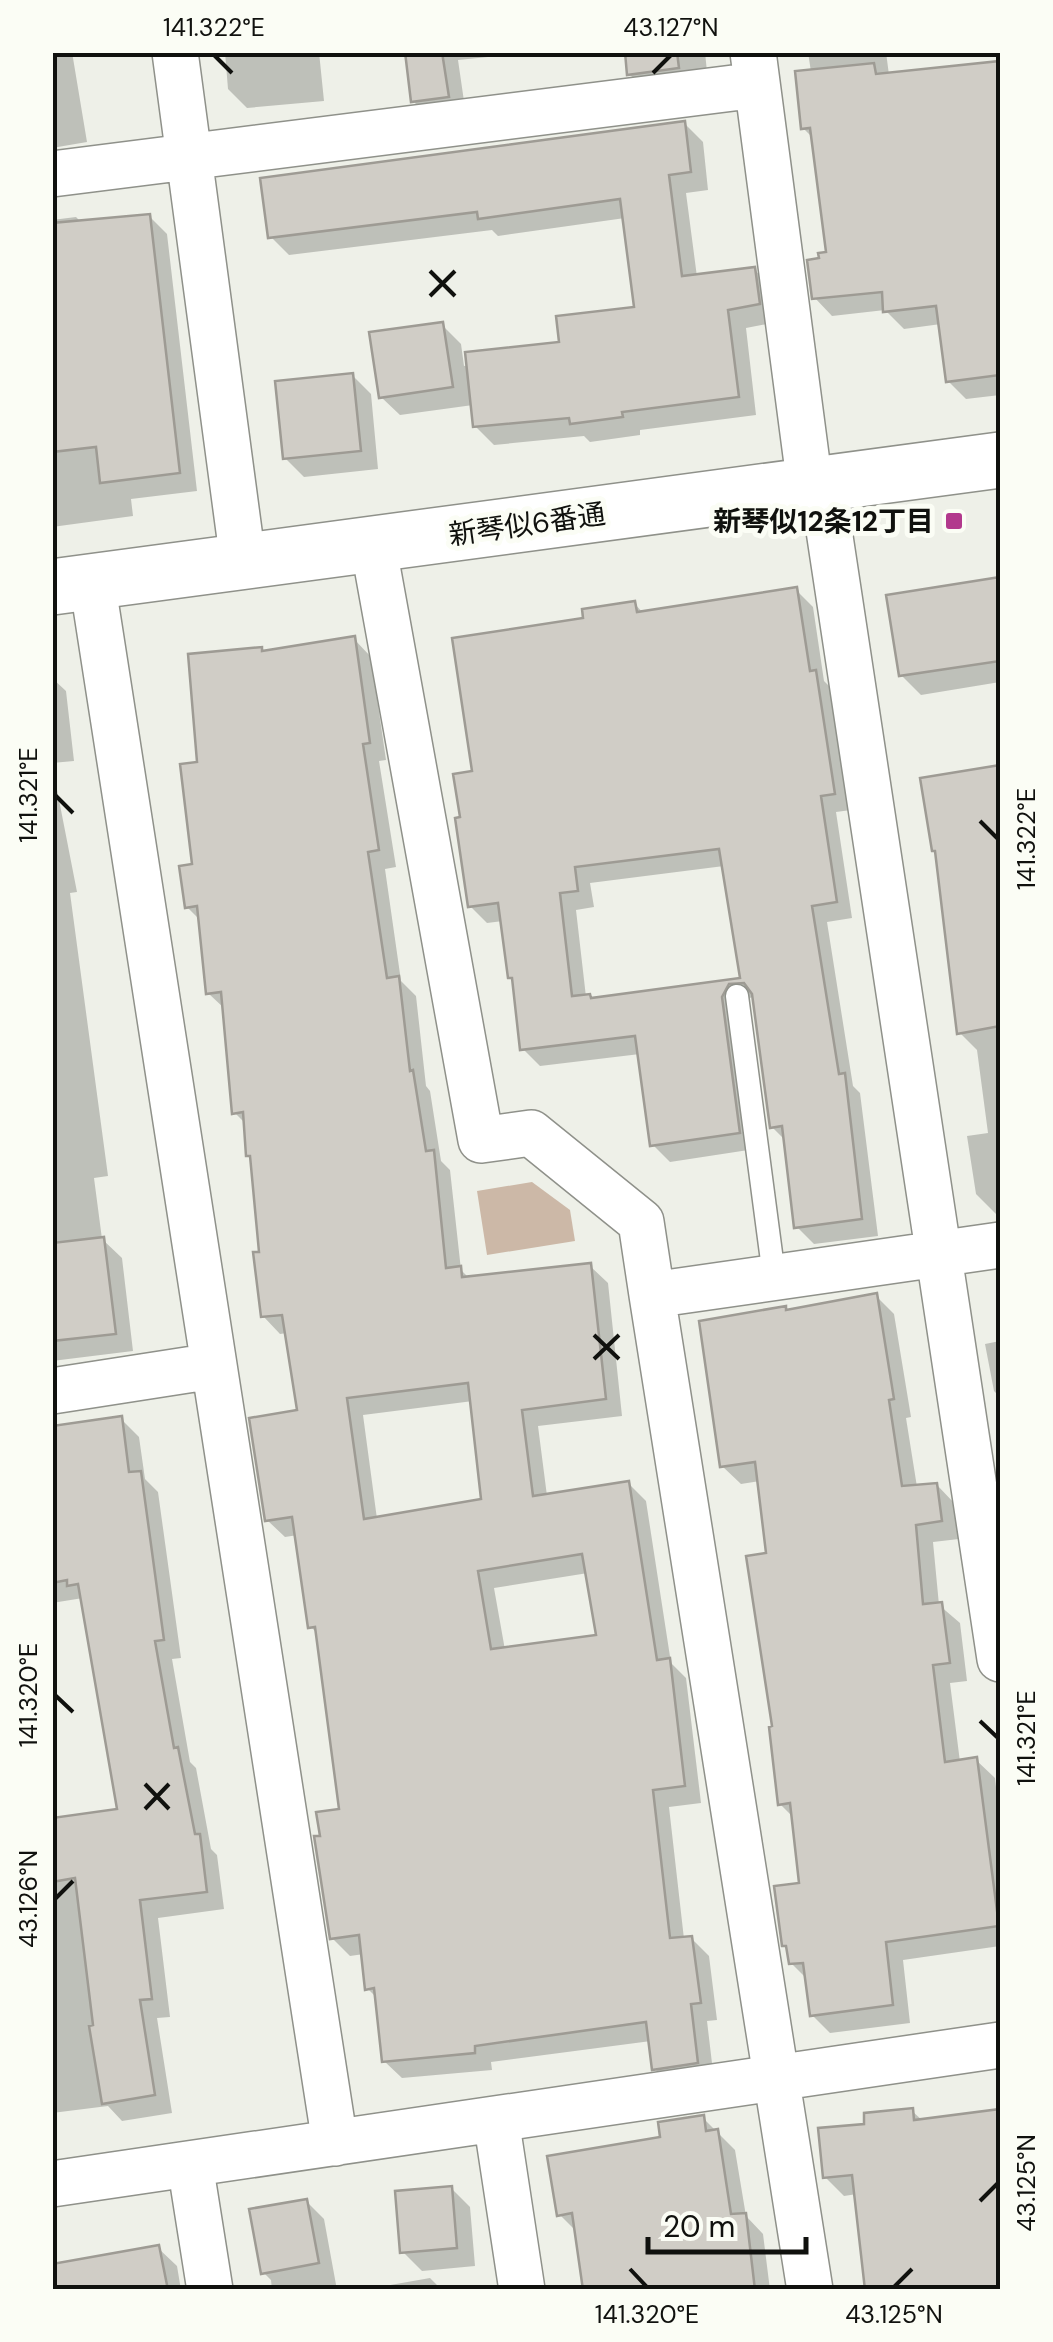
<svg xmlns="http://www.w3.org/2000/svg" width="1053" height="2342" font-family="'DM Sans','Noto Sans JP',sans-serif">
<rect width="100%" height="100%" fill="#eef0e8"/>
<path fill="#ccb8a7" d="M532 1182 570 1210 575 1241 487 1255 477 1191Z"/>
<path fill="#0003" fill-rule="evenodd" d="M52 52H72L87 142 52 148Z
M225 52H319L324 101 247 108 228 89Z
M407 52H488V57L458 60 466 115 432 120 413 101Z
M627 52H705L707 72 648 92 629 74Z
M808 52H886L889 75 1000 64V395L966 399 948 381 941 324 904 329 885 310 832 316 814 297 829 254 813 138 803 128 811 72Z
M684 123 703 142 708 190 686 193 697 277 754 269 772 288 777 322 746 328 756 415 640 430V435L590 442 584 436 494 445 475 426 473 405 400 415 381 397 442 325 461 344 464 366 562 345 637 310 625 218 498 236 492 230 289 255 271 237Z
M149 216 167 234 197 491 131 499 133 516 52 527V220L76 217 82 223Z
M352 375 371 394 378 469 304 477 285 458Z
M1000 580V682L921 695 901 675 889 597Z
M796 590 813 607 824 681 832 689 851 810 836 812 852 918 827 922 853 1086 860 1093 878 1236 814 1244 797 1227 786 1141 772 1127 752 997 744 1001 755 1149 670 1162 653 1145 640 1054 540 1066 523 1049 515 982 510 977 503 921 487 923 470 906 463 819 475 773 586 620 634 603 644 614ZM724 866 743 980 593 1001 586 997 576 910 594 907 590 883Z
M354 639 371 657 386 760 379 761 396 867 385 869 401 981 416 996 426 1086 430 1091 441 1161 450 1170 461 1270 470 1279 590 1266 608 1283 622 1416 538 1426 547 1496 628 1483 646 1501 671 1663 686 1678 701 1803 669 1807 684 1939 691 1938 709 1956 717 2020 707 2021 714 2080 671 2086 654 2068 651 2041 491 2062 492 2070 402 2078 384 2061 378 1999 368 1989 364 1954 350 1956 332 1938 323 1838 342 1811 318 1634 311 1627 298 1535 285 1537 267 1520 299 1412 287 1333 280 1334 263 1316 262 1254 247 1125 235 1113 225 1009 208 993 201 921 187 907 194 866 200 764 261 650 265 653ZM473 1401 483 1501 377 1519 363 1415ZM588 1573 599 1637 505 1650 494 1588Z
M52 678 66 691 74 761 52 763Z
M52 764 77 892 70 893 108 1176 94 1178 102 1239 122 1258 133 1351 52 1361Z
M1000 768V1213L996 1214 976 1194 967 1136 988 1133 977 1050 959 1032 938 854 923 780Z
M876 1296 894 1314 911 1417 906 1418 917 1487 937 1485 955 1504 959 1539 933 1542 939 1605 960 1623 967 1681 950 1683 960 1762 976 1760 995 1778 997 1796 1000 1795V1946L903 1960 910 2023 830 2033 812 2015 808 1980 791 1963 802 1885 794 1818 780 1804 769 1556 760 1481 741 1484 722 1466 785 1308 789 1312Z
M1000 1341V1397L994 1391 985 1344Z
M121 1419 139 1437 145 1479 158 1492 181 1658 172 1659 190 1762 196 1768 211 1849 217 1855 224 1909 158 1918 170 2017 157 2018 172 2113 122 2121 108 2106 52 2113V1821L120 1811 83 1598 52 1603V1444Z
M912 2111 923 2121 1000 2111V2290H867L857 2194 844 2196 825 2177 867 2127Z
M703 2118 735 2150 746 2216 763 2234 770 2290H586L577 2232 559 2214 662 2139Z
M451 2188 470 2207 475 2266 422 2271 403 2252Z
M306 2201 324 2219 337 2290H272L271 2280 264 2273Z
M158 2248 177 2266 181 2290H52Z
M430 2278 442 2290H362Z"/>
<path fill="#d0cdc6" stroke="#9e9b94" stroke-width="2.5" fill-rule="evenodd" d="M405 52H442L449 97 411 102Z
M625 52H677L679 68 627 75Z
M1000 61V375L946 382 936 306 883 312 882 292 812 299 807 260 819 258 818 253 826 252 810 128 801 129 795 71 874 63 876 74Z
M685 121 691 172 669 175 682 276 755 267 760 304 728 310 739 397 622 412 623 417 570 424 569 418 473 427 465 352 559 342 556 316 634 307 620 199 478 219 477 212 268 238 260 178Z
M150 214 180 473 100 483 96 447 52 452V223Z
M443 322 453 387 379 398 369 332Z
M353 373 361 451 283 459 275 381Z
M1000 577V661L899 676 886 595Z
M797 587 810 671 816 670 835 794 821 796 837 902 812 906 839 1074 845 1073 862 1219 794 1228 782 1126 770 1128 752 994 744 983 729 984 722 997 740 1133 650 1146 635 1036 520 1050 512 978H508L498 903 468 907 455 818 460 817 453 774 472 771 452 638 583 618 582 609 635 601 637 612ZM719 849 740 978 591 998 590 994 572 996 560 893 578 891 575 867Z
M355 636 370 743 363 744 379 850 368 852 387 978 399 976 410 1071 413 1070 426 1151 434 1150 446 1268 461 1266 462 1277 591 1263 606 1399 522 1410 533 1496 629 1481 657 1660 670 1658 685 1786 653 1790 670 1938 692 1936 701 2003 691 2004 698 2063 652 2070 646 2022 475 2046V2053L382 2062 374 1988 365 1990 359 1935 330 1939 314 1836H320L316 1812 339 1809 315 1627 308 1628 292 1517 265 1521 249 1418 297 1410 282 1315 261 1317 253 1252H259L250 1156H246L243 1112 232 1114 221 992 206 994 197 906 185 908 179 866 192 864 180 764 197 762 188 654 262 647V651ZM468 1383 481 1499 364 1519 347 1398ZM582 1554 596 1635 491 1649 478 1571Z
M1000 765V1026L957 1034 935 851H932L920 778Z
M104 1237 116 1334 52 1341V1243Z
M877 1293 894 1399 889 1400 902 1486 937 1483 942 1521 916 1525 923 1604 942 1602 950 1663 933 1665 945 1762 977 1757 999 1926 886 1942 893 2005 810 2016 803 1963 789 1964 786 1946H782L774 1886 799 1883 790 1803 778 1805 769 1727 772 1726 746 1556 766 1553 755 1462 720 1467 699 1321 786 1306V1310Z
M122 1416 129 1472 141 1471 164 1640 155 1641 174 1748 178 1747 195 1834H200L207 1892 140 1900 152 1999 140 2000 155 2095 102 2104 89 2026 93 2025 75 1878 52 1882V1818L117 1809 78 1584 67 1586V1580L52 1583V1426Z
M913 2108 914 2120 1000 2109V2290H865L852 2175 823 2178 818 2128 864 2124V2113Z
M704 2115 706 2131 718 2129 731 2214 746 2213 755 2290H583L572 2213 557 2216 547 2156 660 2137 658 2122Z
M452 2186 457 2248 400 2253 395 2191Z
M307 2199 319 2263 261 2274 249 2209Z
M159 2245 168 2290H52V2264Z"/>
<g fill="none" stroke-linecap="round" stroke-linejoin="round">
<g stroke="#8f918a" stroke-width="25">
<path id="service" d="M737 996 774 1276"/>
</g>
<g stroke="#8f918a" stroke-width="48">
<path id="minor" d="M175 52 243 561
M753 52 810 486
M52 174 757 85
M822 484 1000 1659
M373 544 481 1140 531 1133 641 1222 652 1295
M92 581 335 2143
M52 1391 213 1366
M496 2119 522 2290
M190 2164 210 2290
M52 2184 1000 2045
M810 2290 652 1295 1000 1245"/>
</g>
<g stroke="#8f918a" stroke-width="58">
<path id="tertiary" d="M52 587 1000 460"/>
</g>
<use href="#service" stroke="#fff" stroke-width="22"/>
<use href="#minor" stroke="#fff" stroke-width="45"/>
<use href="#tertiary" stroke="#fff" stroke-width="55"/>
</g>
<path fill="none" stroke="#10110e" stroke-width="4" d="M214 55 232 73M653 73 671 55M430 271 455 296M430 296 455 271M55 795 73 813M980 821 998 839M594 1335 619 1359M594 1359 619 1335M55 1695 73 1712M980 1721 998 1738M145 1784 169 1809M145 1809 169 1784M55 1899 73 1881M980 2201 998 2183M630 2269 647 2287M894 2287 912 2269"/>
<rect fill="#b2398d" stroke="#fbfdf5" stroke-width="4" x="944" y="511" width="20" height="20" rx="5"/>
<g text-anchor="middle" stroke-width="10" stroke-linejoin="round" paint-order="stroke">
<g font-size="28" font-weight="bold" fill="#10110e" stroke="#fbfdf5" text-anchor="end">
<text x="934" y="531">新琴似12条12丁目</text>
</g>
<g font-size="28" fill="#10110e" stroke="#fbfdf5">
<text transform="translate(527 524) rotate(-8)" y="10">新琴似6番通</text>
</g>
</g>
<rect width="1053" height="2342" fill="none" stroke="#fbfdf5" stroke-width="110"/>
<path d="M648 2237v15h158v-15" fill="none" stroke="#10110e" stroke-width="5"/>
<text x="663" y="2237" font-size="30" fill="#10110e" stroke="#fbfdf5" stroke-width="8" paint-order="stroke">20 m</text>
<rect x="55" y="55" width="943" height="2232" fill="none" stroke="#10110e" stroke-width="4"/>
<g font-size="25" text-anchor="middle" fill="#10110e">
<text x="214" y="36">141.322°E</text>
<text x="671" y="36">43.127°N</text>
<text transform="translate(28 795) rotate(-90)" y="9">141.321°E</text>
<text transform="translate(1026 839) rotate(-90)" y="9">141.322°E</text>
<text transform="translate(28 1695) rotate(-90)" y="9">141.320°E</text>
<text transform="translate(1026 1738) rotate(-90)" y="9">141.321°E</text>
<text transform="translate(28 1899) rotate(-90)" y="9">43.126°N</text>
<text transform="translate(1026 2183) rotate(-90)" y="9">43.125°N</text>
<text x="647" y="2323">141.320°E</text>
<text x="894" y="2323">43.125°N</text>
</g>
</svg>
